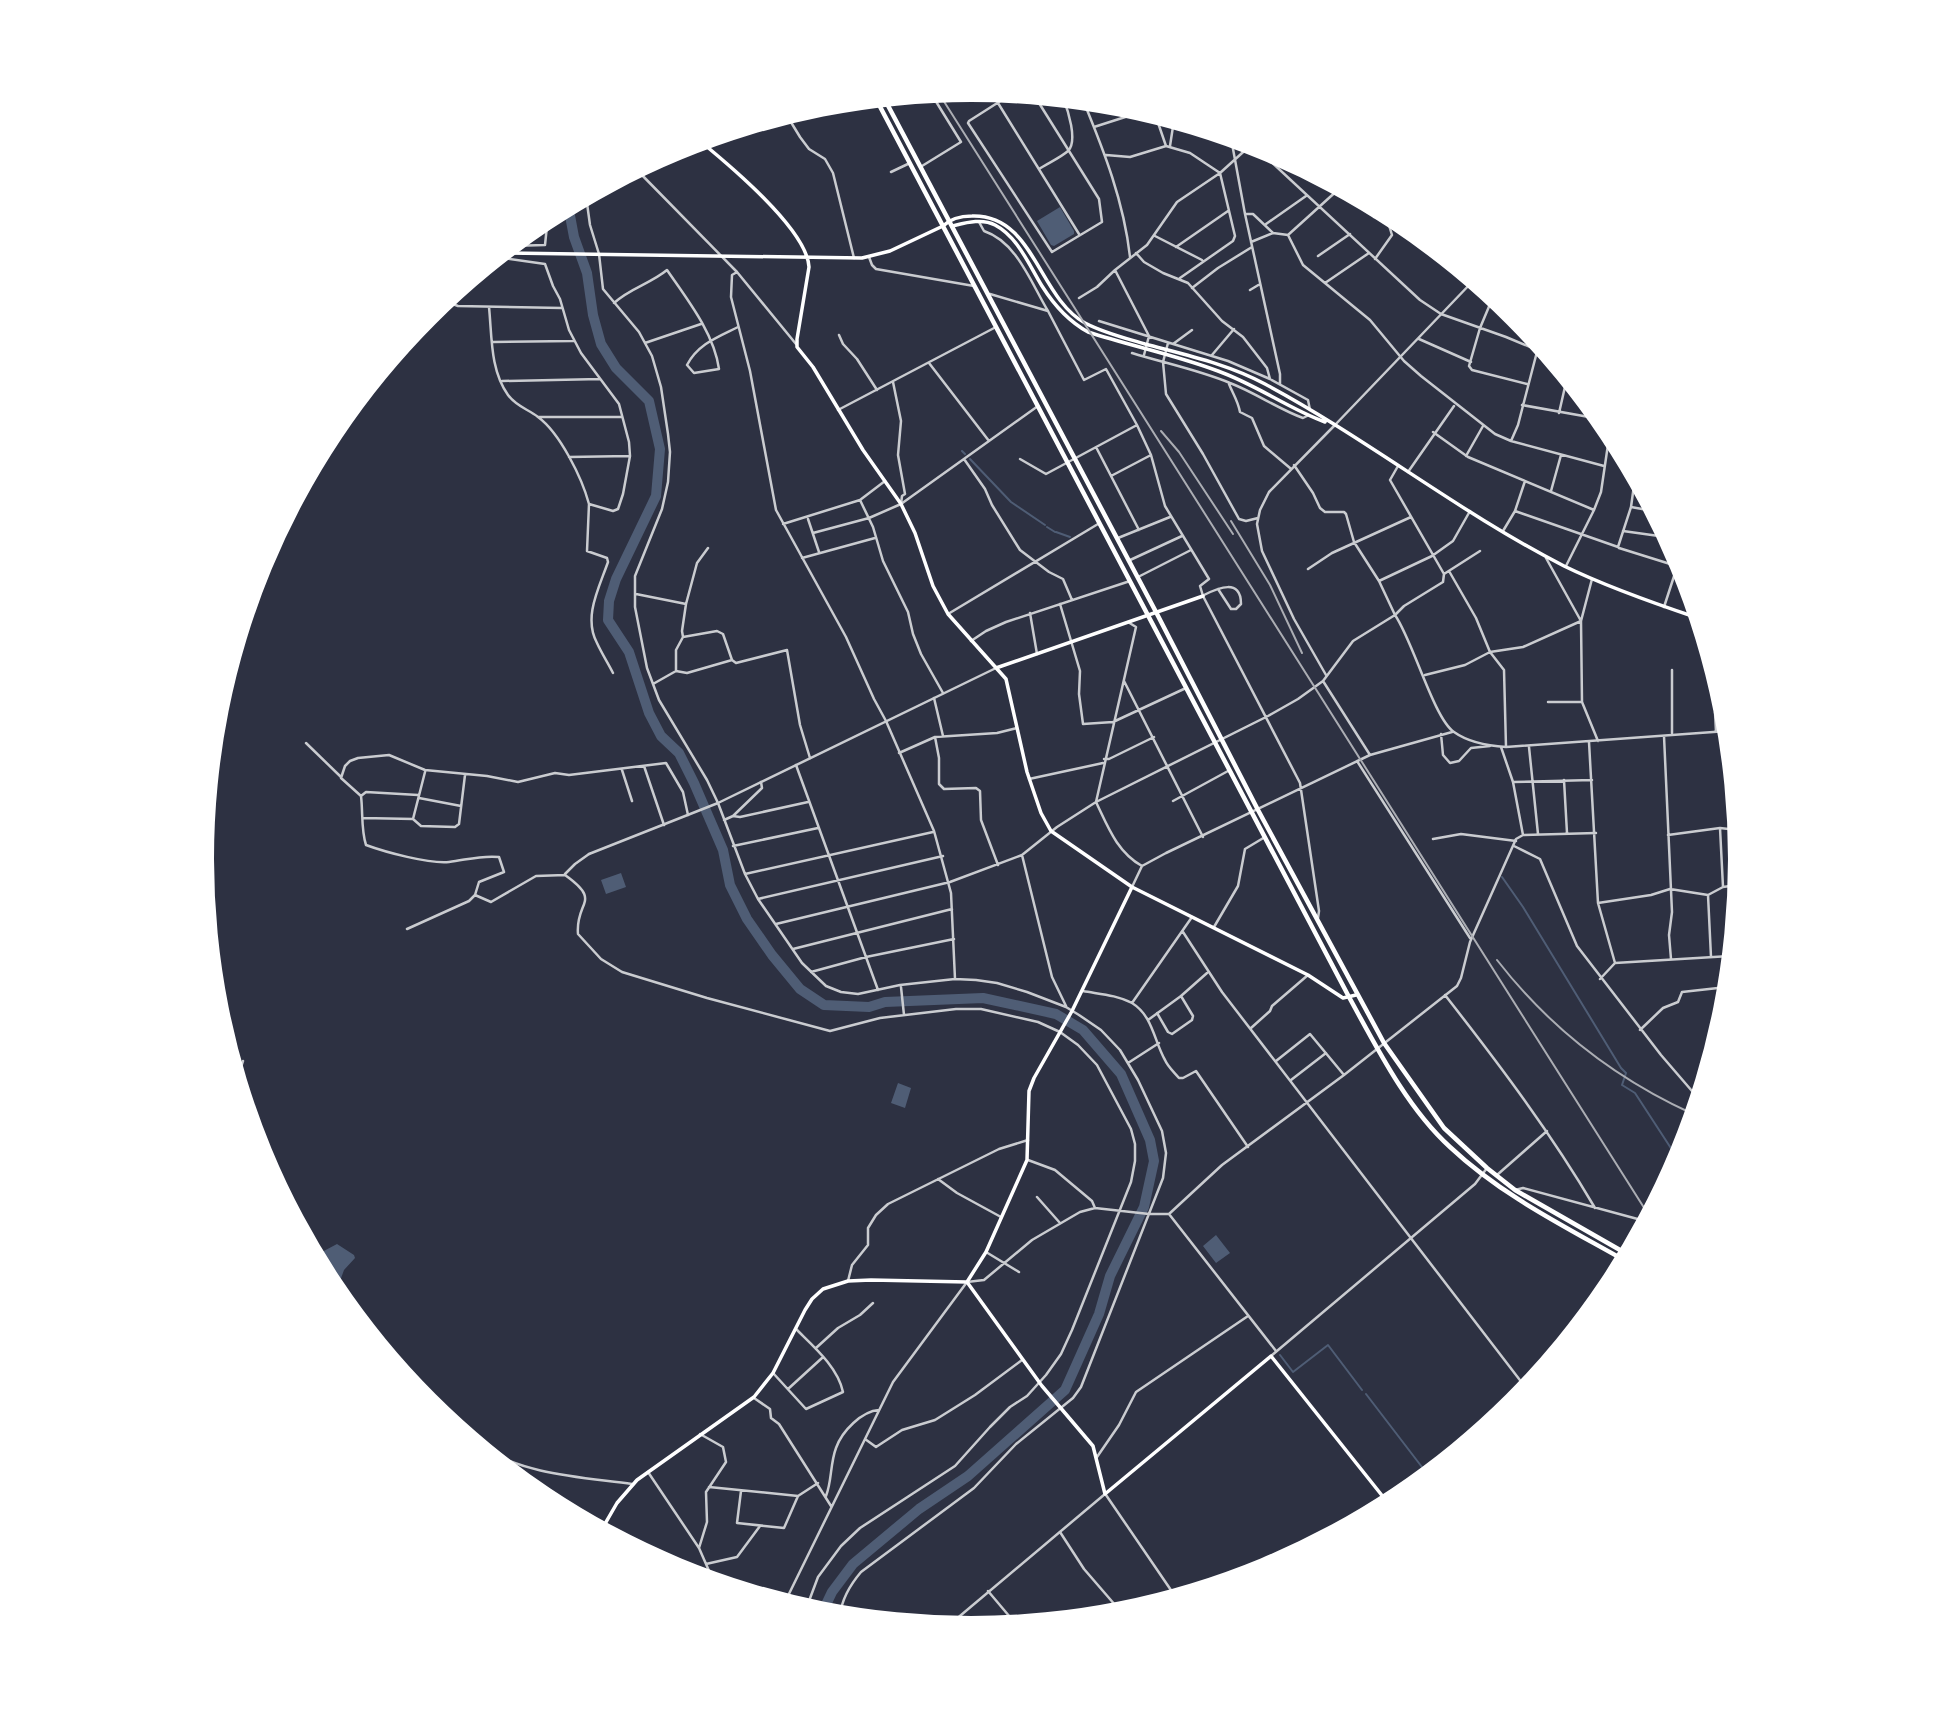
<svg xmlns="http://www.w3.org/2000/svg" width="1941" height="1717" font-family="Helvetica,sans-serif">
<rect width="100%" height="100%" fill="#2d3142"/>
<path fill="#4f5d75" d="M1060 207 1074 231V234L1054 246 1051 245 1037 221Z
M621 873 626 887 606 894 601 880Z
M898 1083 911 1088 905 1108 891 1103Z
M1216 1235 1230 1253 1216 1263 1203 1246Z
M337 1244 354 1255 355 1258 344 1270 336 1292 321 1268 324 1264 320 1253Z"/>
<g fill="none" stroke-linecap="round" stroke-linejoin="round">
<path stroke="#4f5d75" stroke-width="2" d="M962 451 965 454
M970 459 1011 502 1045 525
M1047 527 1055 532
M1056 532 1070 537
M1502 877 1523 907 1621 1068 1626 1073 1622 1085 1635 1093 1678 1159
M1280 1355 1293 1372 1328 1345 1362 1390
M1366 1394 1425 1471"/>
<path stroke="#4f5d75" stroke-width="10" d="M568 205 574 237 587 273 593 315 601 344 616 368 649 401 660 449 656 496 616 579 609 601 608 620 629 652 649 713 661 736 679 753 694 783 723 850 730 885 747 919 772 955 800 989 824 1005 869 1007 885 1002 983 998 1056 1014 1083 1030 1121 1074 1150 1140 1154 1161 1144 1207 1110 1276 1099 1314 1065 1390 968 1476 919 1509 853 1564 832 1592 822 1613"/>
<path stroke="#caccd0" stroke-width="2.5" d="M931 93 932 95 937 93
M1013 93 969 121 968 123 1052 252 1102 222 1099 199 1034 95
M1083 100C1104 151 1124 202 1130 257
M998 103 1079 234
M786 114 800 137 809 149 825 159 833 173 854 258
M1094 127 1144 111
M1231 138 1245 214 1280 374V384
M1252 144 1420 300 1441 314 1506 337 1547 354
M1166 146 1190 153 1220 173 1235 236 1233 241 1180 278
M1170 146 1174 120
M1106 155 1130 157 1166 146 1155 114
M922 166 961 142 932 95
M636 169 737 272 796 344
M1039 169C1048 163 1060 158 1068 151 1078 141 1068 110 1063 98
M891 172 910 163
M586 196 590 225 599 254 603 289 639 332 652 356 661 387 668 434 670 452 668 482 662 509 635 576V607L647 668 659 700 707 780 718 803 745 874 758 899 802 963 826 986 841 992 858 994 900 985 955 979 976 980 997 983 1027 992 1066 1007 1079 1015 1101 1030 1120 1050 1138 1080 1162 1131 1166 1153 1163 1178 1081 1387 1073 1398 1016 1444 974 1488 861 1572C850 1585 842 1598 840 1615
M1371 204 1374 217
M1245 214H1253L1273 233 1288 235 1340 188
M979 222 984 231C1017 242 1031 283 1048 311
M1266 224 1306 196
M1288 235 1303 265 1370 320 1404 361 1421 376 1495 434 1511 441 1604 466
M1155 236 1202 260
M1251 242 1273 233
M510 246 545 245 548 216
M1176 247 1228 211
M1432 247 1469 285
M1136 253 1144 262 1163 273 1188 283 1222 321 1243 337 1267 368 1270 379
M1318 256 1350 234
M869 257 872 265 876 269 974 286
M1375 259 1392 235 1388 222
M1115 270 1149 336 1144 355
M737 272 732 275 731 297 750 371 776 510 846 637 874 699 886 721 934 831 951 893 955 979
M1325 283 1369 253
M1192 288 1218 268 1252 247
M1250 290 1260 284
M990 294 1048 311 1084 380 1106 369 1137 425
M1493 297 1480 328 1469 366 1472 370 1527 384
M447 298 450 303 458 306 562 308
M1079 298 1097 287 1115 270 1147 245 1177 202 1220 173 1252 144
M614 303C630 288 650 284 667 270 687 299 714 333 719 369L694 373 687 365C698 344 718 337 738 327
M489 307C492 336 490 370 508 395 517 407 528 409 538 417 560 433 582 478 589 504L613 511 618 509 623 494 630 456 629 442 619 404 581 353 569 330 560 299 553 286 545 264 496 257
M1099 321 1228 361 1270 379 1308 400 1310 410
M839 335 843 344 857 359 877 390
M1419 339 1471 362
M493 342 573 341
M645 343 701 324
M1168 343 1163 362 1166 394 1203 454 1239 519 1246 521 1258 518
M1173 344 1192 330
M1132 353C1164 363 1199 370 1230 383 1254 392 1280 410 1303 418L1307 416
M1212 355 1234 329
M929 363 989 441
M502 381 600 379
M893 382 901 421 898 455 905 494 902 496 901 504
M1229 384C1233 394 1238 401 1240 412L1252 418 1264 446 1290 468
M1522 405 1589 417 1592 409
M838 410 996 327
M1559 413 1567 378
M539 417H622
M1433 432 1468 457 1594 510
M1511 441 1518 425 1539 344
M1606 444 1619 448
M1096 447 1139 530
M1466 456 1483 426
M569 457 629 456
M964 459 985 489 992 505 1020 550 1049 572 1063 579 1072 600
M1020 459 1046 474 1137 425 1151 455 1165 506 1209 579 1200 586 1203 596 1300 783 1319 911 1318 918
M1294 465 1313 493 1320 508 1325 512H1344L1346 514 1354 542 1379 581 1395 615 1404 606 1443 582 1444 574 1390 480 1398 466
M1408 472 1454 406
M1111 476 1151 455
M1551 491 1561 455
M860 500 873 527 883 561 908 612 913 634 921 654 943 693
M589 504 587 551 607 558 608 562C599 588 583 617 597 643 602 654 608 663 613 673
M1631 507 1653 511
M1515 511 1618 547 1631 507 1635 478
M808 519 819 552
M783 524 860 500 885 481
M1503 531 1515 511 1525 481
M1623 531 1666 537
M813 533 869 518 901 504 1038 406
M1118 538 1170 517
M1619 548 1683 568
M802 558 875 538
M1128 561 1182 536
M1566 566 1594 510 1601 492 1610 431
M1308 569 1332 553 1411 517
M1449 571 1476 618 1490 652 1504 670 1506 747
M1444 574 1480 551
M1138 577 1191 550
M1592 579 1581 621 1582 702 1598 741
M1379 581 1432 556 1453 541 1470 511
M636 594 686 604 682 631 683 637 717 631 723 634 732 660 736 663 787 650 800 725 810 758
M1204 595C1218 588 1241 578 1241 604L1236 609H1231L1218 589
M686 604 697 563 708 548
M1060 604 1080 671 1079 694 1083 724 1113 722 1186 688
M1664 607 1677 567
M1030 613 1037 654
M948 614 1098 524
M1128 622 1136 627 1096 802C1108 827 1117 852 1142 866
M971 641 986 631 1006 622 1130 581
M1672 670V733
M676 671 687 673 732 660
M1326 675 1294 619 1262 551 1257 524 1260 510 1269 492 1334 426
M1425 675 1465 665 1490 652 1523 647 1581 621 1546 558
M1124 681 1203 837
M1323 681 1370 755
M653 684 676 671V650L683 637
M934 698 943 736
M1548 702H1582
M1715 712 1716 732
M1441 734 1443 755 1450 763 1459 761 1471 748 1490 746
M1664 736 1672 912 1669 935 1671 959
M935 737 939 758V784L944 789 976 788 980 791 981 820 998 865
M1589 742 1598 903 1615 963
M306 743 341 777
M1501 747 1513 782 1523 835
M1529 747 1538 834
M899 753 935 737 997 733 1017 728
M1104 759H1109L1154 737
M1357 761 1470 938
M796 765 878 990
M644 766 664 825
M622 770 632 801
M1029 779 1103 763
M1564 780 1567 833
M1513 782 1592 780
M361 796 366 792 418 795
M419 798 461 806
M1173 801 1228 771
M733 816 740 817 808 802
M363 818 413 819 421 826 455 827 459 824 465 775
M413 819 425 772
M724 820 733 816 762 788 761 782
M1720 828 1723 887
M1668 835 1720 828 1737 830
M1433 839 1461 834 1516 841
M733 846 818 828
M1514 846 1540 859 1577 946 1661 1055 1698 1098
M1022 855 1052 977 1066 1006
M565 874 575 864 589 854
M745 874 933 832
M1132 887 1142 866 1166 853 1370 755 1452 732
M475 895 491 902 536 876 565 875C603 902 575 901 578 934L601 959 622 972 707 998 830 1031 880 1018 956 1009H981L1038 1022 1060 1032 1078 1045 1097 1065 1131 1129 1135 1144V1161L1131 1182 1072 1330 1061 1354 1046 1375 1027 1396 1010 1407 990 1427 955 1466 860 1528 841 1546 818 1577 806 1609
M1708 895 1723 887 1737 885
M758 899 943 856
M1598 903 1651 895 1670 889 1708 895 1711 957
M776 924 950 882 1022 855 1057 827 1096 802 1268 716 1298 699 1323 681 1353 641 1395 615C1413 641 1434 719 1454 732 1468 742 1490 746 1506 747L1727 731
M1214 927 1238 886 1245 849 1265 837
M407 929 469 901 475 895 479 882 504 872 499 857C481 855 466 860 449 862 429 864 385 852 366 845 361 830 363 812 361 796L341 778 345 766 350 761 358 758 389 755 425 770 487 776 518 782 555 773 569 775 666 763 683 792 688 815
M1183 932 1222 992 1526 1388
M793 949 952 909
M811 972 866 957 954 939
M1600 979 1615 963 1730 956
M901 987 904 1015
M1083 991C1099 994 1117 995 1132 1003 1153 1016 1154 1041 1165 1060 1168 1067 1174 1072 1179 1078H1183L1196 1071 1248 1147
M1445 995C1499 1064 1551 1133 1595 1208
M1181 996 1207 973
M1132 1003 1192 917
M1148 1020 1181 996 1193 1016 1192 1020 1172 1034 1168 1032 1157 1013
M1251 1028 1270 1011 1272 1006 1308 975
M1640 1030 1663 1008 1678 1002 1682 992 1727 987
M1276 1061 1310 1034 1344 1075
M1128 1063 1159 1043
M237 1079 243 1061
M1291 1080 1326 1053
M1028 1160 1055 1170 1092 1201 1095 1208
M1497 1175 1547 1131
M938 1179 957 1193 1001 1217
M1515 1190 1523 1188 1645 1221
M1037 1197 1060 1223
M1169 1214 1276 1351
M986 1252 1019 1272
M848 1281 852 1265 868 1245V1228L876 1215 888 1204 999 1149 1028 1140
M816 1348 838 1328 860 1315 873 1303
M773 1373 806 1409 843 1392C838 1367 813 1346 796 1329
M788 1389 822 1358
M754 1398 770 1409 771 1418 779 1424 831 1506
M865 1439 876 1447 902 1430 935 1420 975 1395 1022 1360
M480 1446C524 1475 581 1477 632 1484
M1097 1457 1119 1425 1136 1392 1248 1316
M648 1472 699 1548 713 1580
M709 1487 798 1496 818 1483
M741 1491 737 1523 784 1528 798 1496
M1106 1495 1175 1596
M826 1496C832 1481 830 1464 836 1448 842 1431 862 1411 879 1410
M1060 1532 1084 1569 1122 1613
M699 1548 707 1522 706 1492 726 1462 723 1447 700 1434
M706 1564 737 1557 760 1526
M988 1591 1015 1623
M785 1602 893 1382 967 1282 984 1280 1032 1240 1080 1212 1095 1208 1149 1214H1169L1222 1165 1344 1075 1457 986 1461 978 1470 942 1516 839 1523 835 1596 833"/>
<path stroke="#caccd0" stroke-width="2.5" d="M1334 426 1473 281
M589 854 718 803 996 668
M1271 1356 1475 1184 1487 1168
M948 1626 1105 1494"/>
<path stroke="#fff" stroke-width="3.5" d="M700 141C728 164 807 229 809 267L797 339V347L813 367 863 450 901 504 915 533 933 586 948 614 1006 679 1027 772 1041 813 1051 831 1132 887 1308 975 1343 998 1356 995
M502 253 862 258 890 251 943 226
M996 668 1203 596
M967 1282 1042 1386 1093 1446 1105 1494 1271 1356 1388 1503
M967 1282 986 1252 1027 1160 1029 1091 1034 1078 1072 1011 1132 887
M602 1529 617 1503 637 1480 754 1397 773 1373 805 1310 812 1299 823 1289 848 1281 871 1280 967 1282"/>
<path stroke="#fff" stroke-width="3.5" d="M943 226C950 219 961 216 972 216 1034 214 1038 297 1085 323 1104 333 1125 338 1145 344 1186 355 1228 364 1265 384 1368 439 1460 513 1564 566 1607 587 1653 603 1698 618
M952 226C965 223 982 218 995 225 1018 237 1029 265 1042 286 1054 305 1068 321 1088 332 1131 346 1176 355 1218 371 1257 385 1289 409 1325 422"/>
<path stroke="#fff" stroke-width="4.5" d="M884 98 1156 612 1258 810 1384 1043 1444 1128 1487 1168 1515 1190 1627 1254
M876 99 1349 997C1377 1048 1407 1108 1450 1147 1501 1195 1564 1226 1624 1260"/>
<path stroke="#abadb3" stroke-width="2" d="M938 92 1648 1214
M1161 431 1179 452 1233 534
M1231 521 1270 585 1302 653
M1497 960C1549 1027 1616 1079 1693 1114"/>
</g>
<path d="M0 0H1941V1717H0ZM214 859a757 757 0 1 1 1514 0a757 757 0 1 1-1514 0Z" fill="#fff" fill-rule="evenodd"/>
</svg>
